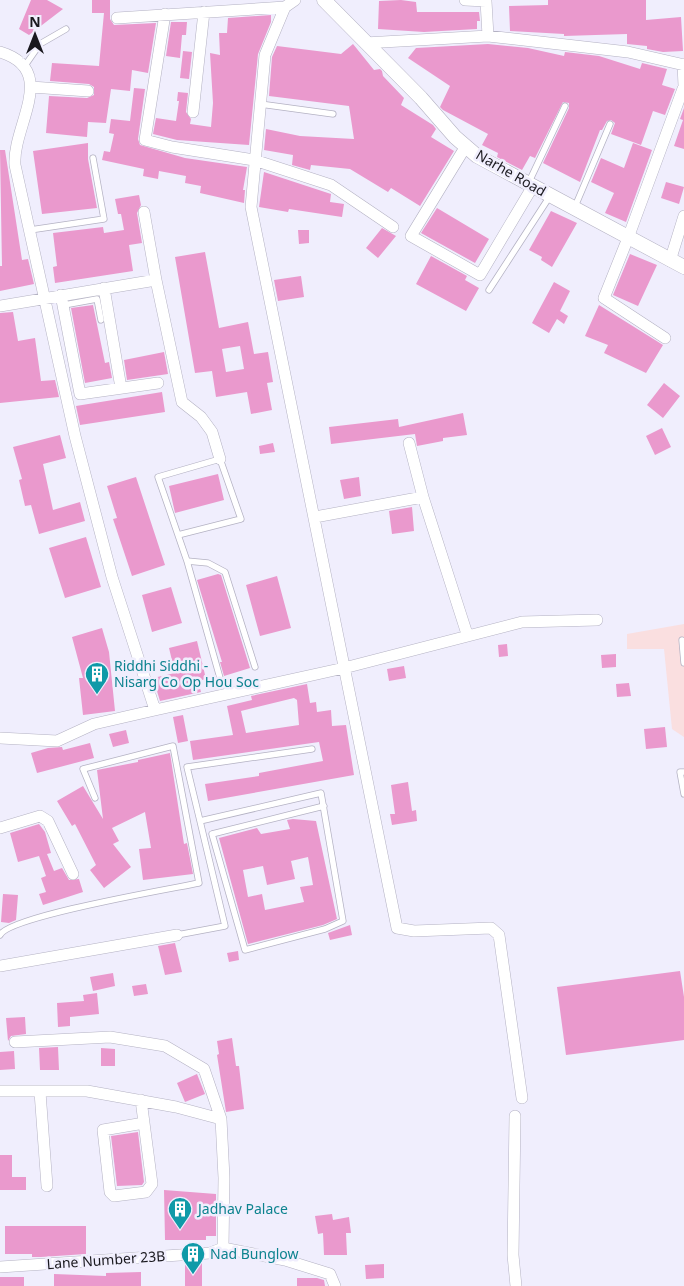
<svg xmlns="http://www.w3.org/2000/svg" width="684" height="1286" font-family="'Noto Sans',sans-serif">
<rect width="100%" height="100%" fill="#f0eefd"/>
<path fill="#fadfe0" d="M684 624V737L672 729 664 649H627V634Z"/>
<path fill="#ea99cd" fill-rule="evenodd" d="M31 0H47L63 9 29 35 19 29Z
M92 0H110V19L114 25 156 23 148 73 132 70 130 91 111 89 106 123 88 122 87 137 46 133 49 96 87 98 94 95V87L89 84 50 81 52 63 99 66 104 13H92Z
M401 0 416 2 417 12H479L480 21H477V29L424 32 378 29 379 1Z
M548 0H646V20L681 17 683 51 663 52 647 49V46L627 44V34L564 36V34L510 31 509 6 548 5Z
M271 15V22L258 54 249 145 177 140 153 134 156 118 176 121 179 101H177L178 92 188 93 186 112 191 119 190 124 211 127 213 103 210 53 220 55 219 33H227L228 18Z
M171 22H187L186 35H182L180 58 166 56Z
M353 44 374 70 380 69 382 71 383 76 404 98 401 105 433 125 436 129 431 137 454 151 420 206 391 188 388 192 350 169 311 165 310 170 292 165 293 155 264 150 266 129 300 136 354 139 349 106 269 96 272 57 277 46 341 54Z
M488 44 528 48 564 56 565 52 599 56 640 69 642 63 667 69 662 85 675 89 665 115 653 111 641 145 611 134 615 123 611 120 607 121 602 130H600L580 182 543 163 569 108V103L563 102 535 158 530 156 522 170 497 157 498 153 482 145 488 134 443 110 440 107 450 86 408 58 416 48Z
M183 51 192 52 189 79 180 78Z
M134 88 145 89 138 139 140 145 185 158 247 167 243 190H245L244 203 200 193 201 186 185 183 186 176 159 171 158 179 143 176 144 169 102 160 104 151 110 152 114 134 109 133 111 119 130 121Z
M684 108V149L674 146 683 120 680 119Z
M88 143V159L97 208 42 214 33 151Z
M633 143 652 150 626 222 605 213 614 193 591 182 601 158 624 168Z
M0 150H5L22 260 28 259 34 284 0 291V266H2Z
M264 172 331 194 330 202 344 204 342 217 289 209 288 212 259 207Z
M666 182 684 187 679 204 661 198Z
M139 195 141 205 137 213 142 243 129 245 133 271 55 283 53 267 57 266 53 233 103 227 104 233 124 230 121 214H118L115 199Z
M437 208 489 239 475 263 421 233Z
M551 211 577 223 552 267 541 260 542 257 529 250Z
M382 228 396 236 378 258 366 248Z
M298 230H309V243L299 244Z
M205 252 219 328 248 322 254 354 268 352 273 382 267 383 272 410 251 414 247 392 216 397 212 371 195 373 175 257ZM240 346 244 369 226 372 222 349Z
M630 254 657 265 638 306 613 295Z
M431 256 467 276 465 280 479 288 466 311 416 284Z
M301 276 304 297 278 301 274 280Z
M554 282 570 291 560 311 568 316 564 324 557 319 549 333 532 323Z
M93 305 105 363 109 362 112 378 85 383 71 308Z
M599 305 663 345 646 373 604 353 608 345 585 336Z
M13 312 18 341 35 338 41 381 55 380 59 397 0 403V313Z
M164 352 168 374 127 380 124 360Z
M664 383 680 396 663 418 647 405Z
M162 392 165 412 80 425 76 406Z
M463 413 467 435 443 438V441L417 446 415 434 331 444 329 427 398 419 399 427Z
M662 428 671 447 655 455 646 436Z
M60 435 66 458 43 464 53 510 80 502 85 521 39 534 31 505 25 506 19 480 22 479 13 447Z
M273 443 275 452 260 454 259 446Z
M218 474 224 500 175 513 169 486Z
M136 477 165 565 132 576 113 519 117 518 107 486Z
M359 477 361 496 344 499 340 480Z
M412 507 414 531 392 534 389 511Z
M86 537 101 587 65 598 49 548Z
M218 574 221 575 250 668 224 676 220 662H222L197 580Z
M277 576 291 628 260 636 246 585Z
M171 587 182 623 152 632 142 595Z
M102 628 109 652 115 711 83 715 79 678H83L72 637Z
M197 641 206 679 198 681 201 692 160 701 153 678 175 673 169 648Z
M507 644 508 656 499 657 498 645Z
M616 654V667L602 668 601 655Z
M404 666 406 678 389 681 387 669Z
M629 683 631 696 617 697 616 684Z
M307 684 310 703 316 702 317 712 331 710 332 726 346 725 354 775 208 801 205 784 259 776V773L323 761 319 742 193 760 190 741 233 735 227 706 252 700 251 696ZM294 698 297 700 299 725 246 733 241 711Z
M183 715 188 741 178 743 173 717Z
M665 727 667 747 646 749 644 729Z
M126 730 129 743 113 747 109 734Z
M90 743 94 758 37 773 31 753 48 748 62 747 63 750Z
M170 753 184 844 187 843 193 874 143 880 139 849 151 848 145 812 112 828 119 841 113 844 131 867 104 888 90 870 96 865 75 824 72 826 57 801 83 786 103 819 97 770 138 762V760Z
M408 782 412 811 416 810 417 821 392 825 390 814H395L391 785Z
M293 819 316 821 337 919 323 925 248 944 219 838 257 828 261 834 290 829 287 820ZM308 857 313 885 300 887 304 902 265 910 262 894 248 897 243 870 263 866 267 885 295 879 291 861Z
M39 824 45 832 51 853 47 854 54 871 62 868 69 880 79 879 83 892 43 905 39 894 46 892 41 878 46 876 39 856 18 862 10 833Z
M3 894 18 895 16 920 9 923 1 922Z
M350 925 352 935 330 940 328 933Z
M175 943 182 972 165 975 158 946Z
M238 951 239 960 229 962 227 953Z
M680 971 684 997V1040L566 1055 557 987Z
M113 973 115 986 93 991 90 977Z
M146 984 148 994 134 996 132 986Z
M97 993 99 1014 70 1017V1026L58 1027 57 1003 84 1001 83 995Z
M25 1017 26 1034 11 1036 8 1041 6 1018Z
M232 1038 236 1066H239L244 1109 226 1112 217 1055 219 1054 217 1041Z
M58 1047 59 1070H40L39 1048Z
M101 1048 115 1049V1066H101Z
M14 1051 15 1069 0 1070V1052Z
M197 1074 205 1094 185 1102 177 1083Z
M138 1132 144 1182 142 1185 117 1186 111 1136Z
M0 1155H12V1177H26V1190H0Z
M164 1190 216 1194V1236H206V1240H165Z
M332 1214 333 1220 349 1217 351 1233H346L347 1255H324L323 1233 318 1234 315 1216Z
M5 1226H86V1254L41 1257H32V1254H5Z
M185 1263H202V1286H185Z
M384 1264V1278L366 1279 365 1265Z
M141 1272V1286H54V1274L106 1276V1273Z
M0 1277H24V1286H0Z
M297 1278H317L324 1280 325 1286H297Z"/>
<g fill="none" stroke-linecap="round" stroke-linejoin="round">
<g stroke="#b4b2c3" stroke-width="7">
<path id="service" d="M24 67 40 44 66 29
M260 104 333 114
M528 184 565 106
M574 209 610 124
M30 230 104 219 93 158
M489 290 550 196
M64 305 97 299 101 320
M178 535 241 519 220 459 158 477 187 561 220 678
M187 561 208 563 225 572 255 667
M682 640 684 663
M684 772H680L684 794
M200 821 187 767 312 749
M0 935C10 916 170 889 199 883L173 746 83 769 95 798
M177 935 225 926 200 821 321 793 343 921 325 929 245 950 212 834 324 806"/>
</g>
<g stroke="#b4b2c3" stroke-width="12">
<path id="minor" d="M295 0 285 7 265 55 251 207 397 928 414 931 491 928 499 935 522 1098
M465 0 486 1 488 36
M165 14 145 140 172 147 254 160 331 185 393 227
M117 18 285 7
M365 43 488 36 628 52 684 65
M0 52C60 70 12 126 15 165L75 436 112 577 155 710 94 724 57 741 0 738
M31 87 88 91
M193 112 204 12
M466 146 411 236 480 275 533 186
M144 212 156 280
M670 261 684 216
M104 288 121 388
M61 295 80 394 158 383
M0 306 156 280 182 402 201 417 212 432 220 459
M665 338 604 298 628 238 684 86 683 64
M409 443 423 497 467 634
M315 517 423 497
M155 710 344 668 522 622 597 620
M0 828 40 816 48 821 73 874
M0 966 177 935
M15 1042 110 1037 165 1046 204 1069 221 1119 224 1178 223 1248
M0 1091H87L176 1107 221 1119
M40 1092 47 1186
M141 1100 152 1184 146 1192 114 1196 110 1192 103 1130 144 1123
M515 1116 513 1255 516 1286
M223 1248 285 1260 330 1274 335 1286
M0 1267 210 1253 223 1248"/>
</g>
<g stroke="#b4b2c3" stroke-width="15">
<path id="tertiary" d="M324 0 421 98 455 137 477 156 684 267"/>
</g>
<use href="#service" stroke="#fff" stroke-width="5.5"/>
<use href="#minor" stroke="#fff" stroke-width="11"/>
<use href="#tertiary" stroke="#fff" stroke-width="14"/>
</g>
<defs>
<g id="building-pin" transform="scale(1.25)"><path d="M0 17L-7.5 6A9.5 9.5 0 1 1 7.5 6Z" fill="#0f9aa8" stroke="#f0eefd"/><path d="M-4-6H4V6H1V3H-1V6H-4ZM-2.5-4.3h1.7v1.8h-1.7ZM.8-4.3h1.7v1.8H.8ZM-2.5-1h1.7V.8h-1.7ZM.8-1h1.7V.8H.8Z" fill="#fff"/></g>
</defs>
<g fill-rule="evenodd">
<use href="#building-pin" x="97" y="674"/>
<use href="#building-pin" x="180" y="1209"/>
<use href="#building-pin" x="193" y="1254"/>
</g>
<g text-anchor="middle" stroke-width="5" stroke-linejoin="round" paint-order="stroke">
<g font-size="14" fill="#1a191f" stroke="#f0eefd">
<text transform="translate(511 173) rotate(30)" y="5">Narhe Road</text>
<text transform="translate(106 1260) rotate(-4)" y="5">Lane Number 23B</text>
</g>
<g font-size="14" fill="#0d838f" stroke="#f0eefd" text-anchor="start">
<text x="114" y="671">Riddhi Siddhi -<tspan x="114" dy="16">Nisarg Co Op Hou Soc</tspan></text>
<text x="198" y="1214">Jadhav Palace</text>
<text x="210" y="1259">Nad Bunglow</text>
</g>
</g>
<g transform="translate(35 35)" stroke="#f0eefd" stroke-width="4" paint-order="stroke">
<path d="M0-4L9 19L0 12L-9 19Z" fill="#1a191f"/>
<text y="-8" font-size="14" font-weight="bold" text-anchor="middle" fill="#1a191f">N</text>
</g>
</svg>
